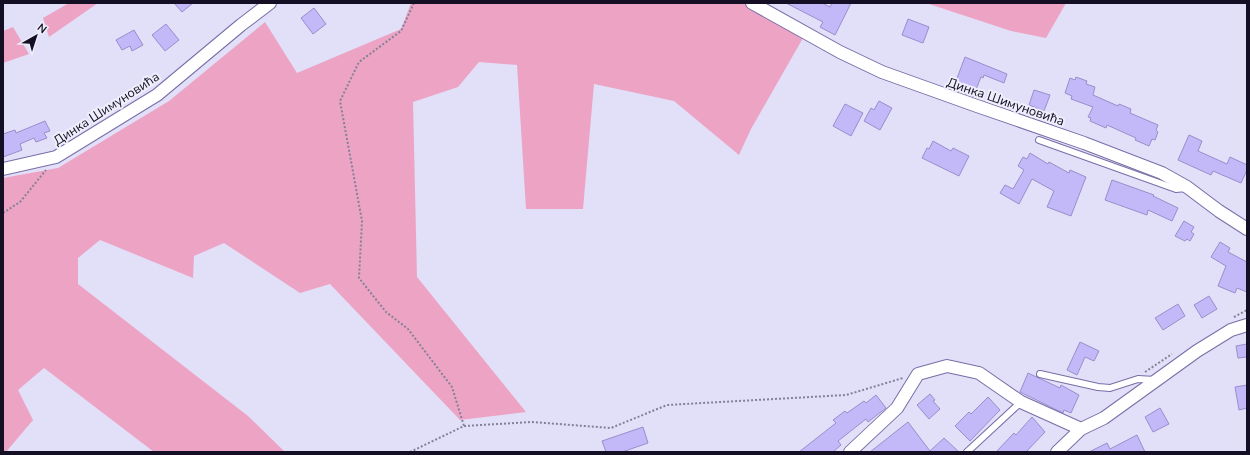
<svg xmlns="http://www.w3.org/2000/svg" width="1250" height="455" font-family="'Nunito Sans',sans-serif">
<rect width="100%" height="100%" fill="#e2dff9"/>
<path fill="#eda4c4" d="M69 3H98L49 37 43 18Z
M411 3H762L803 38 751 129 739 155 674 101 594 84 583 209H526L517 65 479 62 458 87 413 102 417 277 526 412 460 420 330 284 300 293 224 243 194 256 193 278 100 240 78 258V284L248 416 285 452H154L44 368 18 390 33 420 6 452H3V178L58 168 169 101 265 22 297 73 401 29Z
M926 3H1066L1046 38 1011 31Z
M13 27 29 54 3 63V31Z"/>
<path fill="#c3b9f8" stroke="#998ecb" d="M174 3H193L182 12Z
M786 3H822L830 7 832 3H851L835 35 820 27 823 22Z
M314 8 326 24 313 34 301 18Z
M908 19 929 27 923 43 902 35Z
M166 24 179 40 165 51 152 35Z
M134 30 143 45 132 51 130 46 122 50 116 40Z
M965 57 1007 74 1004 83 984 75 983 78 981 77 973 97 953 89Z
M1076 77 1087 81 1086 84 1095 87 1093 95 1118 106 1119 104 1131 109 1130 113 1158 125 1156 130 1158 132 1155 140 1152 139 1149 146 1135 140 1136 138 1107 125 1106 128 1090 121 1091 118 1088 117 1093 107 1071 99 1072 96 1065 93 1070 78 1075 80Z
M1034 90 1050 95 1044 111 1029 105Z
M879 101 892 108 880 130 864 121 871 108 874 110Z
M845 104 863 113 851 136 833 126Z
M45 121 50 131 44 133 47 138 36 142 34 138 20 144 22 150 3 157V134L15 130 16 133Z
M1189 135 1202 141 1198 151 1227 164 1230 157 1247 165V170L1241 183 1213 171 1211 175 1178 160Z
M933 141 951 151 953 148 969 156 959 176 922 158 927 148 929 149Z
M1030 153 1048 164 1049 162 1069 173 1070 170 1086 177 1071 216 1047 207 1054 191 1032 179 1019 204 1000 193 1005 185 1013 189 1024 170 1018 166 1023 157 1027 159Z
M1112 180 1154 195 1153 196 1178 208 1172 221 1148 210 1147 215 1105 200Z
M1184 221 1194 227 1191 232 1194 234 1190 241 1187 239 1185 241 1175 236Z
M1220 242 1230 248 1228 252 1247 262V292L1237 288 1235 293 1218 286 1226 266 1211 257Z
M1209 296 1217 309 1202 318 1194 305Z
M1178 304 1185 316 1163 330 1155 318Z
M1080 342 1099 351 1094 361 1085 357 1077 375 1067 370Z
M1247 344V357L1238 358 1236 346Z
M1028 373 1060 388 1061 385 1079 395 1071 413 1064 410 1063 413 1020 392Z
M1247 385V408L1239 410 1235 387Z
M930 394 935 400 933 401 940 409 929 419 917 405Z
M876 395 886 408 868 422 866 419 838 441 841 445 833 452H799L836 423 833 420 845 411 847 413 864 401 866 403Z
M988 397 1000 410 970 441 955 426 969 412 971 414Z
M1160 408 1169 424 1153 432 1145 417Z
M1032 417 1045 432 1026 452H996L1014 433 1016 435Z
M908 422 930 451 944 438 959 452H870Z
M643 427 648 443 622 452H606L602 441Z
M1137 435 1145 452H1089L1107 443 1110 449Z"/>
<g fill="none" stroke-linecap="round" stroke-linejoin="round">
<g stroke="#786ea7" stroke-width="8">
<path id="lane" d="M1039 140 1176 189 1186 188
M1040 374 1098 387 1110 388 1138 379 1155 380
M967 452 1021 402"/>
</g>
<g stroke="#786ea7" stroke-width="14">
<path id="street" d="M752 3 840 52 882 72 977 106 1084 143 1162 173 1187 187 1219 211 1247 229
M3 169 56 157 157 95 241 25 270 3
M850 452 897 408 918 374 947 366 979 373 1021 402 1081 429
M1057 452 1081 429 1104 418 1197 351 1231 330 1247 325"/>
</g>
<path stroke="#848098" stroke-width="2" stroke-dasharray="2 2" stroke-linecap="butt" d="M414 3 401 31 359 62 340 101 362 221 359 278 386 312 408 329 452 387 464 426
M3 213 20 202 46 170
M1234 317 1247 310
M1145 372 1172 354
M410 452 464 426 532 422 611 428 667 405 846 395 903 378"/>
<use href="#lane" stroke="#fff" stroke-width="6"/>
<use href="#street" stroke="#fff" stroke-width="12"/>
</g>
<g text-anchor="middle" stroke-width="4" stroke-linejoin="round" paint-order="stroke">
<g font-size="13" fill="#140f25" stroke="#efeefb">
<text transform="translate(1006 101) rotate(19)" y="5">Динка Шимуновића</text>
<text transform="translate(106 108) rotate(-33)" y="5">Динка Шимуновића</text>
</g>
</g>
<rect width="1250" height="455" fill="none" stroke="#140f25" stroke-width="8"/>
<g transform="translate(36 36) rotate(39)" stroke="#efeefb" stroke-width="3" paint-order="stroke">
<path d="M0-3L7 15L0 10L-7 15Z" fill="#140f25"/>
<text y="-6" font-size="11" font-weight="bold" text-anchor="middle" fill="#140f25">N</text>
</g>
</svg>
